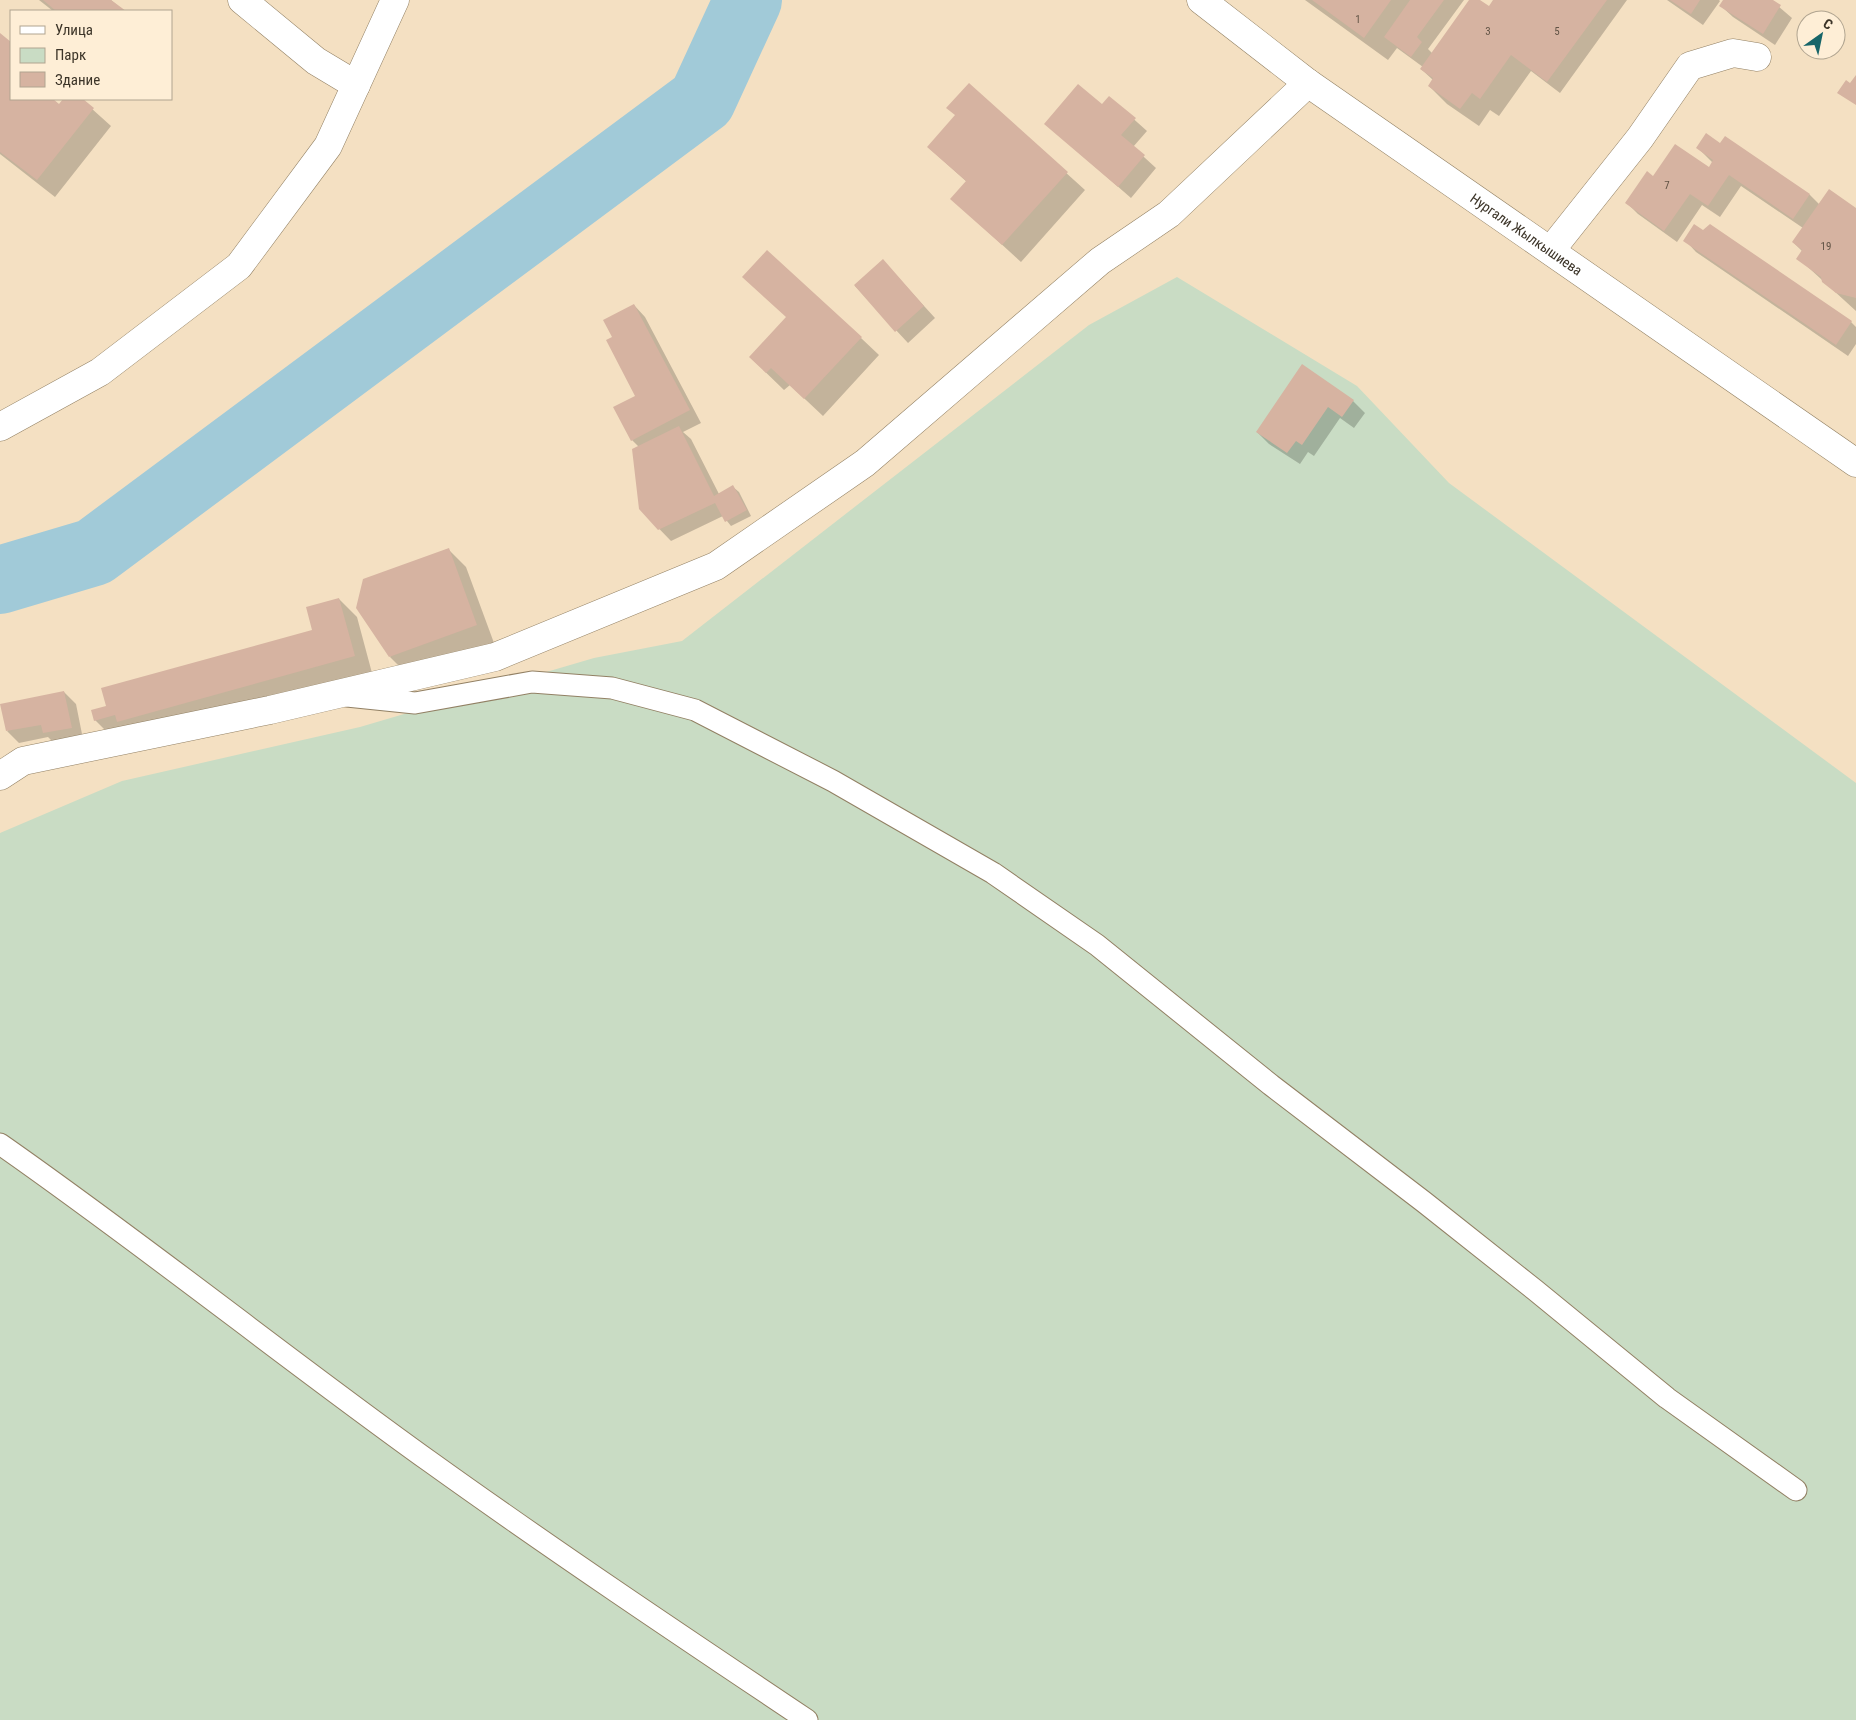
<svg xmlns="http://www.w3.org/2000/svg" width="1856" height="1720" font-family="'Roboto Condensed',sans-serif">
<rect width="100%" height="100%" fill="#f4e0c2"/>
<path fill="#c9dcc4" d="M1177 277 1357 386 1449 483 1856 783V1720H0V833L122 781 360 727 594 658 682 641 1089 325Z"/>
<path fill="#0003" d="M39 0H111L124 11H53Z
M1305 0H1464L1428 49 1432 53 1471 0H1478L1489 8 1494 0H1627L1560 93 1531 71 1499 116 1490 110 1479 126 1447 104 1429 86 1433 80 1421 69 1423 67 1397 48 1388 60Z
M1667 0H1719L1720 1 1703 25Z
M1725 0H1771L1792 18 1775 45 1733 17 1721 6Z
M0 35 11 44V99H51L60 105 65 99H81L111 126 55 197 0 154Z
M969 85 1085 190 1021 262 952 199 967 182 928 147 956 116Z
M1109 97 1147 131 1133 147 1156 168 1131 198 1046 124 1102 106Z
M1725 138 1810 195 1820 205 1856 210V311L1798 258 1803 252 1793 242 1803 228 1741 186 1720 217 1702 205 1677 242 1638 214 1626 202 1653 178 1709 169 1713 163 1698 148 1721 145Z
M1685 240 1851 322 1856 327V344L1848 356 1696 252Z
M894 273 935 318 908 343 855 286Z
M634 305 645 317 701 423 683 432 691 439 719 494 733 487 739 492 751 516 731 526 723 516 671 541 640 509 639 447 632 440 615 408 637 396 614 338Z
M861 338 879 355 823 416 790 385 784 390 750 357Z
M1303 366 1353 401 1365 413 1354 428 1340 418 1314 456 1308 452 1300 464 1269 444 1257 432Z
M448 549 466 567 494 643 408 675 390 657Z
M339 599 357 617 372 673 113 738 95 720 108 706 314 631Z
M64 692 76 704 83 739 56 745 48 737 19 743 7 731Z"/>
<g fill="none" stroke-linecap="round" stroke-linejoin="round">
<path stroke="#a1cad8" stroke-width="68" d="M0 580 94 552 702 100 748 0"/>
</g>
<path fill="#d6b3a1" d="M43 0H111L126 11H56Z
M1312 0H1391L1364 38Z
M1410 0H1444L1417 37 1422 42 1411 57 1384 37Z
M1469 0H1480L1489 6 1493 0H1607L1547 82 1511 55 1480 99 1472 93 1460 109 1428 86 1433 78 1420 69Z
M1670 0H1700L1691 14Z
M1723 0H1773L1781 5 1763 34 1719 6Z
M0 33 11 42V99H53L59 104 63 99H83L94 108 37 180 0 152Z
M1856 75V105L1837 93 1846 80 1850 83Z
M969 83 1068 172 1002 245 950 199 966 181 927 147 955 115 946 108Z
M1078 84 1102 104 1109 96 1136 118 1121 135 1145 155 1118 187 1044 124Z
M1706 133 1720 143 1725 136 1810 194 1793 219 1729 175 1708 206 1690 194 1664 231 1625 203 1647 171 1653 176 1675 144 1709 167 1713 160 1696 148Z
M1829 189 1856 208V298L1836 293 1822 282 1821 277 1796 259 1802 250 1792 242Z
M1694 224 1703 230 1710 224 1852 321 1836 345 1683 241Z
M767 250 862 337 804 399 771 368 766 373 749 357 786 317 742 277Z
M883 259 924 306 895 332 854 285Z
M634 304 690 410 631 441 613 407 635 396 606 340 612 337 603 320Z
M1302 364 1354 400 1342 417 1328 407 1302 445 1296 441 1287 453 1256 432Z
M679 426 714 496 733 485 747 510 725 522 715 503 658 530 639 509 632 449Z
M449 548 477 625 389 657 356 608 363 579Z
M339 598 355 656 117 722 115 715 94 721 91 710 106 706 101 688 312 630 306 607Z
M64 691 72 728 43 733 41 725 6 731 0 704Z"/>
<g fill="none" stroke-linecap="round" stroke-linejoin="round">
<g stroke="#928064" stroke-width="23">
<path id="service" d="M347 696 415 703 532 682 612 688 695 710 833 781 993 873 1097 945 1271 1085 1424 1202 1535 1290 1667 1398 1796 1490
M0 1144C146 1246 284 1357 429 1461 553 1550 680 1635 807 1720"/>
</g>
<g stroke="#928064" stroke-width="29">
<g id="minor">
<path d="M242 0 316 61 356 85"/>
<path id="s1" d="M1201 0 1308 83 1856 463"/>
<path d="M1551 250 1640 138 1690 66 1733 53 1757 57"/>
<path d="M0 427 100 372 239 266 328 146 395 0"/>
<path d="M0 776 23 761 270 710 495 657 716 566 865 463 1100 261 1169 214 1308 83"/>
</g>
</g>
<use href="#service" stroke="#fff" stroke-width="21"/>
<use href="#minor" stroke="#fff" stroke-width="28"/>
</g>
<g text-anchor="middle" stroke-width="5" stroke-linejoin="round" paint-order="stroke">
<g font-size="11" fill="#625446">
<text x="1358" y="23">1</text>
<text x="1488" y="35">3</text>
<text x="1557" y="35">5</text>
<text x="1667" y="189">7</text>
<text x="1826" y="250">19</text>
</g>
<g font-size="14" fill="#3c3428" stroke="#feeed6">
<text dy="5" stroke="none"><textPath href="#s1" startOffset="401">Нургали Жылкышиева</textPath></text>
</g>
</g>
<rect x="10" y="10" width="162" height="90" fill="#feeed6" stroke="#b0a490"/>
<rect x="20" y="26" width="25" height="8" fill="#ffffff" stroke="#b0a490"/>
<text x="55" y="35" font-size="15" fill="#3c3428">Улица</text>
<rect x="20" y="48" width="25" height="15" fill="#c9dcc4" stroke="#b0a490"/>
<text x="55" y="60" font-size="15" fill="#3c3428">Парк</text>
<rect x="20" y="72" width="25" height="15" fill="#d6b3a1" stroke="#b0a490"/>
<text x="55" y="85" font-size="15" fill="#3c3428">Здание</text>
<g transform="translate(1821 35) rotate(33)"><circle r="24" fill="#feeed6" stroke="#b0a490"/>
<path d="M0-4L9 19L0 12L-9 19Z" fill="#176569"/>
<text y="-8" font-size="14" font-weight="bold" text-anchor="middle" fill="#3c3428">С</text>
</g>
</svg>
